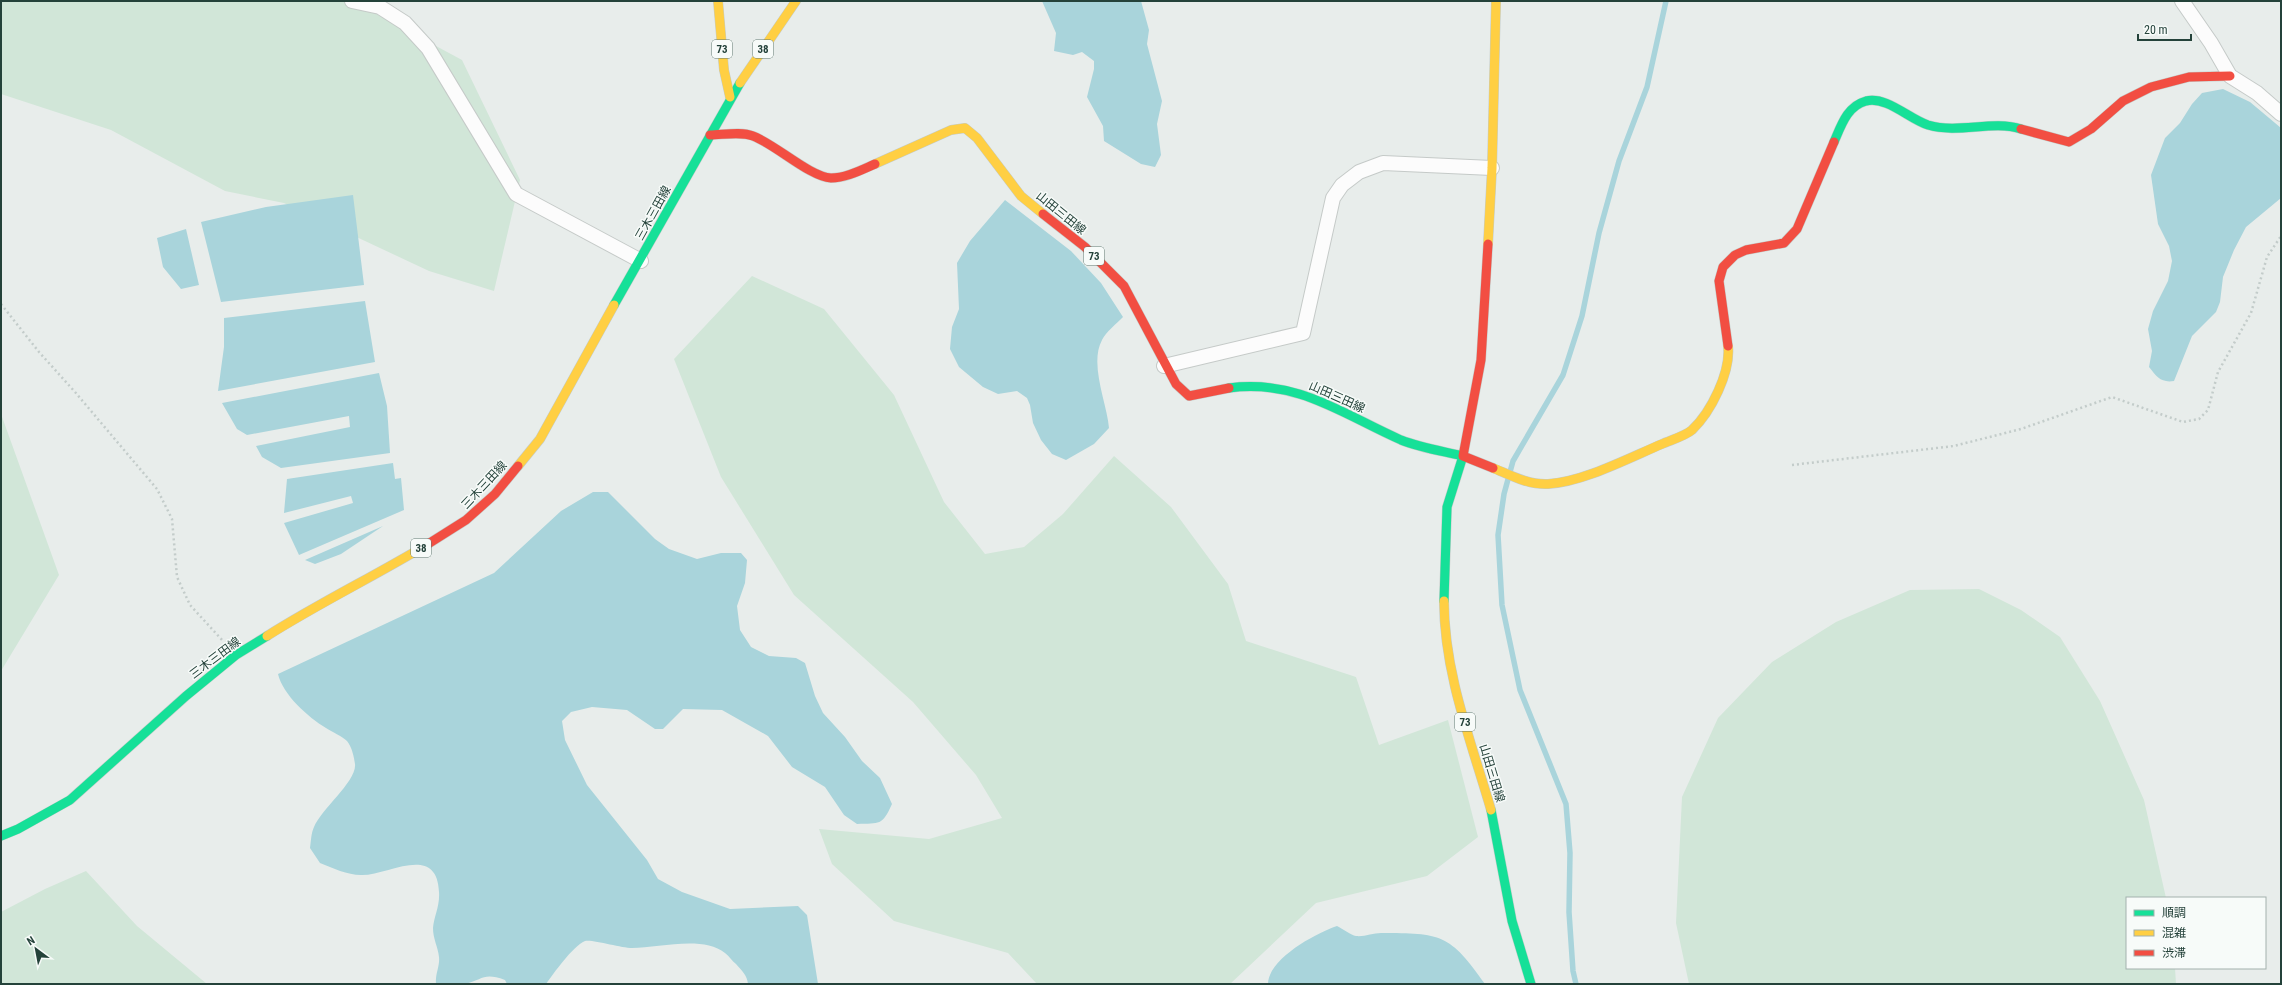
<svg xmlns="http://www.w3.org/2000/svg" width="2282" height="985" font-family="'Roboto Condensed','Noto Sans JP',sans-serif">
<rect width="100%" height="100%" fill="#e8edeb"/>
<path fill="#d1e6d8" d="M1 1H345L358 4 462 60 520 180 494 291 429 271 284 203 225 191 111 130 1 94Z
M752 276 824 309 894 395 944 502 985 554 1024 547 1063 514 1114 456 1171 507 1228 584 1246 641 1356 677 1379 745 1448 720 1478 837 1427 876 1316 903 1230 984H1037L1008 953 894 921 832 864 819 829 929 839 1002 818 976 775 913 702 794 595 721 477 674 359Z
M1 414 59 575 1 671Z
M1979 589 2021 610 2060 637 2100 701 2144 800 2166 898H2127V968H2175L2176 984H1689L1676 923 1682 797 1718 718 1772 662 1836 622 1910 590Z
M86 871 137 926 207 984H1V912L45 889Z"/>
<path fill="#a9d4db" d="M1042 1H1141L1149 30 1147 44 1162 101 1157 124 1161 155 1155 167 1141 164 1104 141 1103 126 1087 97 1094 69V61L1082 52 1073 55 1054 51 1056 33Z
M2223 89 2250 102 2281 128V198L2246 227 2234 250 2223 277 2220 302 2216 312 2192 336 2174 381C2161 383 2157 377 2149 367L2152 351 2148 329 2153 311 2168 281 2172 261 2169 246 2158 224 2151 175 2165 138 2180 123 2192 104 2202 93Z
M353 195 364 285 221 302 201 222 266 207Z
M1005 200 1071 251 1101 283 1123 317C1116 324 1106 332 1102 340 1089 364 1107 403 1109 428L1094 444 1066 460 1052 454 1041 440 1033 423 1030 405 1027 398 1017 391 998 394 983 387 959 367 950 349 952 327 959 309 957 263 970 241Z
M186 229 199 285 181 289 163 267 157 238Z
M365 301 375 362 218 391 224 347V318Z
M379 373 387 406 390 453 281 468 262 457 256 446 350 427 349 416 247 435 237 429 222 403Z
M393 463 395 479 401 478 404 510 299 555 284 523 353 503 351 496 284 513 287 479Z
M593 492H608L655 539 669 549 697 559 721 553H741L747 560 745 583 737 606 740 630 751 647 769 656 796 658 805 663 815 696 823 713 845 737 862 761 880 778 892 804C882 826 880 823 857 824L844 815 825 787 792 767 768 736 722 710 683 709 663 729H655L627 710 592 707 571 712 562 721 565 740 587 785 647 860 658 879 682 892 730 909 798 906 807 915 818 984H748C747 975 742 971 736 964 732 961 729 956 725 953 703 935 658 948 632 948 621 948 592 939 585 941 572 947 554 973 546 984H507L505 980C483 972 483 980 465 984 456 985 445 984 436 984 435 974 440 966 439 957 438 947 433 939 433 928 434 916 440 906 439 892 437 842 387 876 361 875 347 875 333 868 320 863L310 848C311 842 311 833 314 827 321 809 357 781 355 764 354 757 352 747 347 741 342 736 332 732 326 728 308 717 283 695 278 674L494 573 561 511Z
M383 526 341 554 315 564 305 560Z
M1337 926C1343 929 1351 935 1356 936 1364 937 1373 933 1381 933 1441 933 1450 934 1485 984H1268C1268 959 1316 933 1337 926Z"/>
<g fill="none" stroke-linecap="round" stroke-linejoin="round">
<path stroke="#a9d4db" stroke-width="5.5" d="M1576 984 1573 971 1569 912 1570 853 1566 804 1520 690 1502 605 1498 535 1504 494 1513 461 1563 375 1582 316 1599 233 1619 161 1647 87 1666 1"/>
<g stroke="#c5cac8" stroke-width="16">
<path id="street" d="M352 1 380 7 405 23 428 48 516 194 641 261
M2182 1 2211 43 2230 76 2257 93 2281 114
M1164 366 1303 333 1333 198 1342 185 1359 172 1383 163 1492 168"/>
</g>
<g stroke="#c3cbc8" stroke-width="10">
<path id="fast" d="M1834 142C1841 126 1847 106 1866 101 1887 96 1909 119 1928 125 1959 134 1992 120 2021 129
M614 305 740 83
M1229 388C1298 379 1342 414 1401 440 1421 448 1442 451 1463 456L1447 507 1444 601
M1491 810 1512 921 1531 984
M1 836 18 829 70 800 186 696 236 655 267 636"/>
</g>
<g stroke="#c3cbc8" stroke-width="10">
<path id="slow" d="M718 1 724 70 730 97
M740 83 796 1
M875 164 951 130 965 128 977 138 1021 196 1043 214
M1488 244 1492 168 1496 1
M518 466 540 439 614 305
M1493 468C1510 475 1528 485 1548 484 1583 482 1629 458 1662 444 1671 440 1685 436 1692 430 1711 412 1731 372 1728 346
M1444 601C1444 673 1471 741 1491 810
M267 636C319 603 375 576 428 544"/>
</g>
<g stroke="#c3cbc8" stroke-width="10">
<path id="jam" d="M2021 129 2069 142 2091 129 2123 101 2151 87 2189 77 2230 76
M710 135C722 135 741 131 753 136 775 144 810 177 831 178 846 178 861 170 875 164
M1043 214 1085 247 1124 286 1176 384 1189 396 1229 388
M1488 244 1481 360 1463 456 1493 468
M1728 346 1719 281 1723 267 1735 255 1746 250 1784 243 1797 229 1834 142
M428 544 466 520 495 494 518 466"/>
</g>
<path stroke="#c3ccca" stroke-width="2.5" stroke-dasharray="2 3" stroke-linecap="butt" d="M1 304 39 352 75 392 157 489 172 519 177 577 190 605 223 641
M1792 465 1954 446 2021 429 2112 397 2183 422 2199 419 2208 410 2218 372 2251 313 2267 257 2281 236"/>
<use href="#street" stroke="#fcfcfc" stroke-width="14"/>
<use href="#fast" stroke="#16e098" stroke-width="9"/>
<use href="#slow" stroke="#ffcf43" stroke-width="9"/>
<use href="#jam" stroke="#f24e42" stroke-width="9"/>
</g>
<g text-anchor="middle" stroke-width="3" stroke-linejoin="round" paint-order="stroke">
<g fill="#f7fbf9" stroke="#637a73" stroke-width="1">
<rect x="712" y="40" width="20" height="18" rx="3"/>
<rect x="753" y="40" width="20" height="18" rx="3"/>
<rect x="1084" y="247" width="20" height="18" rx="3"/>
<rect x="411" y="539" width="20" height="18" rx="3"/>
<rect x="1455" y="713" width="20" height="18" rx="3"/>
</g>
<g font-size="11" font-weight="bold" fill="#24423a">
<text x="722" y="53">73</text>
<text x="763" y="53">38</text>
<text x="1094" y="260">73</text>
<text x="421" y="552">38</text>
<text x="1465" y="726">73</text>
</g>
<g font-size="12" fill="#24423a" stroke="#f7fbf9">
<text transform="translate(653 213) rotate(-61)" y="4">三木三田線</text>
<text transform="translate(1061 213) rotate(39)" y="4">山田三田線</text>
<text transform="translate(1337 397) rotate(24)" y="4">山田三田線</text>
<text transform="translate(484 485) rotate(-47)" y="4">三木三田線</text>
<text transform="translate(215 658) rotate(-37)" y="4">三木三田線</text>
<text transform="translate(1492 773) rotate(73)" y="4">山田三田線</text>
</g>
</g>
<rect width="2282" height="985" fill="none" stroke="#24423a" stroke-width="4"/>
<rect x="2126" y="897" width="140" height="72" fill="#f7fbf9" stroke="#a3b1ad"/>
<rect x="2134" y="910" width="20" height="6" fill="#16e098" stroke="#a3b1ad"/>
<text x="2162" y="917" font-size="12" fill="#24423a">順調</text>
<rect x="2134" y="930" width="20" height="6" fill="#ffcf43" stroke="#a3b1ad"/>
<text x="2162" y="937" font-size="12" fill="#24423a">混雑</text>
<rect x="2134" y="950" width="20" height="6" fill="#f24e42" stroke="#a3b1ad"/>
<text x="2162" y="957" font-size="12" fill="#24423a">渋滞</text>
<g transform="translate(36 949) rotate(328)" stroke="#f7fbf9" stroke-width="3" paint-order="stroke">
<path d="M0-3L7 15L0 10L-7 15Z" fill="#24423a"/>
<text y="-6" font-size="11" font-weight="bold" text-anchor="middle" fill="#24423a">N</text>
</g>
<path d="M2138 34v6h53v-6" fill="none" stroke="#24423a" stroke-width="2"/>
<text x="2144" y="34" font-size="12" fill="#24423a" stroke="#f7fbf9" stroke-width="3" paint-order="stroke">20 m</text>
</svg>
